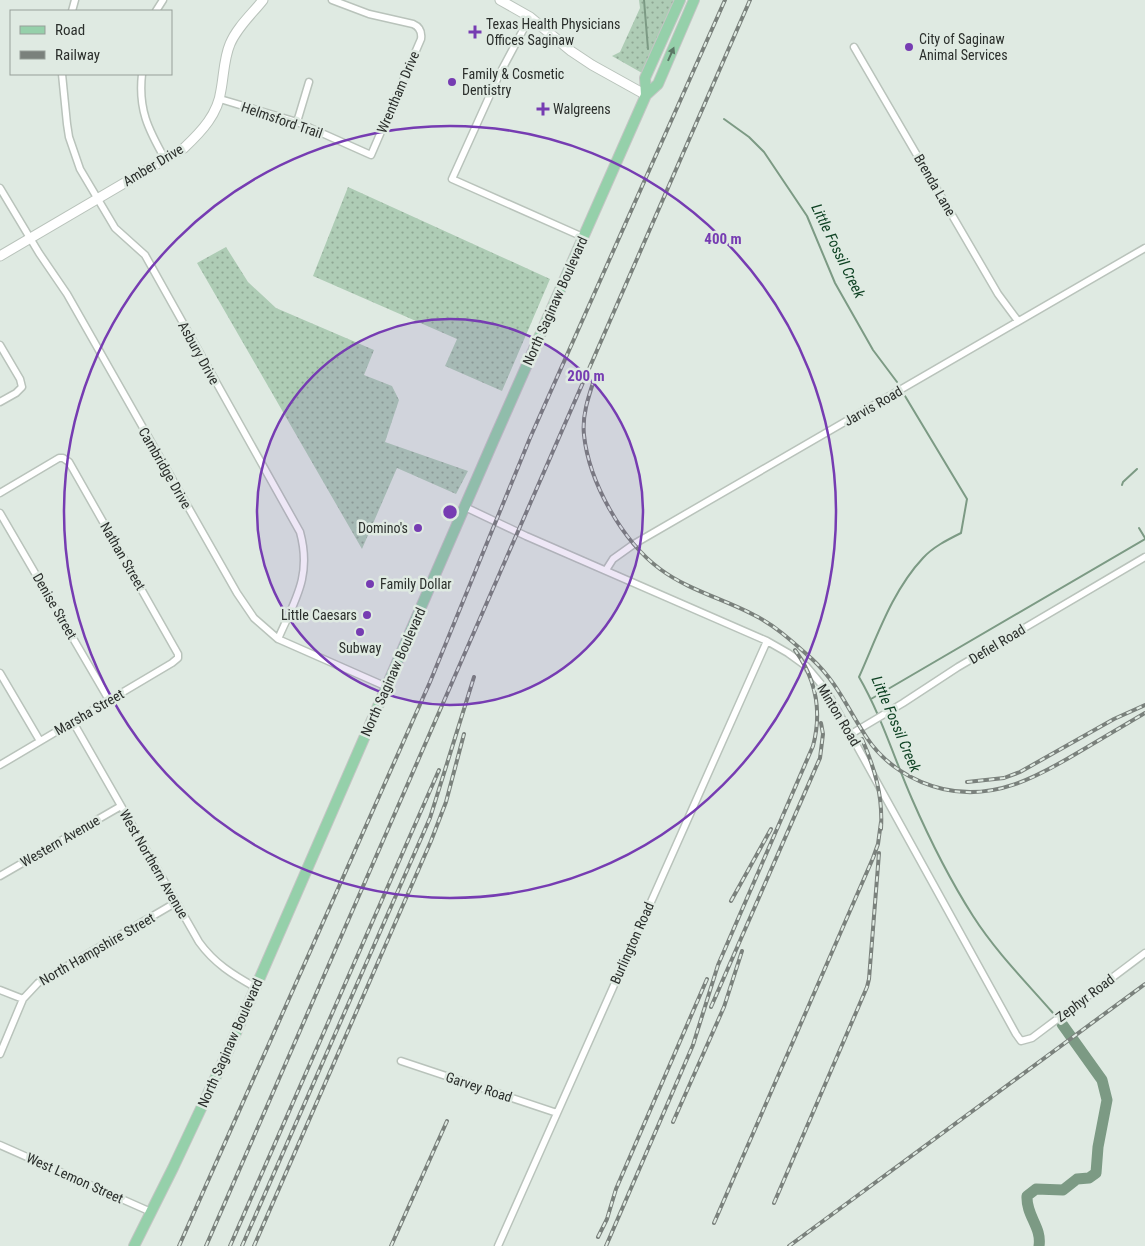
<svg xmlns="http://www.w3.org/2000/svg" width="1145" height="1246" font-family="'Roboto Condensed',sans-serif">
<defs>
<pattern id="grass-dots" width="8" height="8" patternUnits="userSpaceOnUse" patternTransform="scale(1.25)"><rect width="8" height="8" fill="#aeccb5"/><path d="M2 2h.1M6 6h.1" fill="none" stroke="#8ea693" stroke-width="1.8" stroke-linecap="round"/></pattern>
</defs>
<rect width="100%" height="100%" fill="#dfeae2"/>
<path fill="url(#grass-dots)" d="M639 0H675L642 73 612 56 620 52 640 8Z
M348 187 550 279 502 391 445 366 457 339 313 276Z
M226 247 248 282 276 308 374 350 364 375 392 386 399 400 385 442 468 471 456 494 397 468 362 549 197 263Z"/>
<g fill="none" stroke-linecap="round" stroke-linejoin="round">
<path stroke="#7c9a84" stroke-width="2" d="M644 0 648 49
M724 119 749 137 764 152 807 216 835 283 873 350 897 382
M905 396 967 499 961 533C947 540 933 547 923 558 892 591 877 637 859 677 881 715 894 758 912 799 929 838 950 880 973 916 996 952 1026 982 1053 1013
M1122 485 1123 482 1137 469
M1139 528 1145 538
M871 699 1145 539"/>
<path stroke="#7c9a84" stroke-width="11" d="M1039 1246C1042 1227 1026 1216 1027 1196L1036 1189 1063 1190 1077 1179 1089 1178 1096 1173 1098 1147 1107 1100 1102 1080 1062 1024"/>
<g stroke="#b9c3bb" stroke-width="9">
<path id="street" d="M72 11 75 0
M156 11 163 0
M530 17 499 75 452 179 583 237
M854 47 998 294 1018 321
M62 74 67 124 69 137 80 169 115 228 145 255 300 532C312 576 295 600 278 639
M142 74C138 109 148 129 165 159
M220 99 297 122 371 155 421 39C422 32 420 27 413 24L369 14 332 0
M297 122 309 82
M0 188 39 253 67 294 237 593 254 618 278 639 387 687
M0 345 20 379 22 387 16 393 0 402
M0 493 59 458H63L69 462 178 654V658L172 663 0 765
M465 507 526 536 767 641 788 653 806 666 826 690 1016 1034 1021 1041 1032 1038 1145 953
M0 513 109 700
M606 570 613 559 634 544 1145 248
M0 673 40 741
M73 722 199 942C214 963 233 975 255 987
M851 734 903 703 958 667 1145 557
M0 876 121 806
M0 990 23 999
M0 1054 23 999 38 983 175 903
M401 1061 557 1113
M0 1145 151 1212
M498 1246 767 641"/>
</g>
<g stroke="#b9c3bb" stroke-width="11">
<path id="secondary" d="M500 0 530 17 571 51 592 65 646 95
M0 256 184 148C202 131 218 114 221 90 224 74 224 58 230 44 237 27 252 14 263 0"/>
</g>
<g stroke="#c4c5c4" stroke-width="12">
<path id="primary" d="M646 95 645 78 680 0
M134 1246 173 1168 228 1051 495 437 646 95 658 84 694 0"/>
</g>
<use href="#street" stroke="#fff" stroke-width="6"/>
<use href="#secondary" stroke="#fff" stroke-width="9"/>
<use href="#primary" stroke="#95d0aa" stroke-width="10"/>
<g stroke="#7a817c" stroke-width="4">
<path id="rail" d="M594 380C588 398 582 416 584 435 589 482 622 541 660 569 688 590 724 599 754 615 776 626 794 643 812 659 838 683 848 710 867 738 884 764 913 782 943 789 994 801 1037 777 1079 752 1101 739 1123 726 1145 713
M862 739C875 769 883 796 881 829
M967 782 1004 778 1020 772 1114 719 1145 705
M731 901 771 829
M711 1007 820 758 823 734 821 723
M673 1122 724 1007 742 951
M774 1203 867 987 869 979 879 853
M714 1223 873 858 878 844 881 822
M598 1237 607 1219 616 1189 707 979
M179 1246 430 682 530 438 725 0
M206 1246 750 0
M230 1246 439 770
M242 1246 430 818 474 677
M254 1246 431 841 446 802 464 734
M391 1246 447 1121
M606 1246 693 1045 718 965 813 746C822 712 816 679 795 650
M789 1246 1145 984"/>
</g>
<use href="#rail" stroke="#dfeae2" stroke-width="2" stroke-dasharray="5.5" stroke-linecap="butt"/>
</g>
<defs><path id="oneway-solid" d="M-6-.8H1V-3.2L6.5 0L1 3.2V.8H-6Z" transform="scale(1.25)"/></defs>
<use fill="#5b7765" href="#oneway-solid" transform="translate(671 54) rotate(-66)"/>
<circle cx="450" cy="512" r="193" fill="#763cb2" fill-opacity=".12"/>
<g fill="none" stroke="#763cb2" stroke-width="2.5">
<circle cx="450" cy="512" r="193"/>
<circle cx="450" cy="512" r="386"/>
</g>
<g fill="#763cb2" stroke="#dfeae2" stroke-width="2">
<path d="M472.5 24.5h5v5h5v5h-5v5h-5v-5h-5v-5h5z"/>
<circle cx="909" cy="47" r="5"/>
<circle cx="452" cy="82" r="5"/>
<path d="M540.5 101.5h5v5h5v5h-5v5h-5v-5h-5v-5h5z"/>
<circle cx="418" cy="528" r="5"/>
<circle cx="370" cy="584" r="5"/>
<circle cx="367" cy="615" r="5"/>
<circle cx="360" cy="632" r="5"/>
</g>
<g text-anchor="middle" stroke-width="5" stroke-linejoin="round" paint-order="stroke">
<g font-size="14" fill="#2b2f2c" stroke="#dfeae2" text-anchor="start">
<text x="486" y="29">Texas Health Physicians<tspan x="486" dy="16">Offices Saginaw</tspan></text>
<text x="919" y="44">City of Saginaw<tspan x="919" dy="16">Animal Services</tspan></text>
<text x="462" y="79">Family &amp; Cosmetic<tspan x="462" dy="16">Dentistry</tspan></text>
<text x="553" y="114">Walgreens</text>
<text x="408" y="533" text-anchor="end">Domino's</text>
<text x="380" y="589">Family Dollar</text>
<text x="357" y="620" text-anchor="end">Little Caesars</text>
<text x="360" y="653" text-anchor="middle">Subway</text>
</g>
<g font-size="14" fill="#2b2f2c" stroke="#dfeae2">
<text transform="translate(398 92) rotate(-67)" y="5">Wrentham Drive</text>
<text transform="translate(282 120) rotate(19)" y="5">Helmsford Trail</text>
<text transform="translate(153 165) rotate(-31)" y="5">Amber Drive</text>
<text transform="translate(935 185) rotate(60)" y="5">Brenda Lane</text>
<text transform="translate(555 301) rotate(-66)" y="5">North Saginaw Boulevard</text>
<text transform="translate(199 353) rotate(61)" y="5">Asbury Drive</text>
<text transform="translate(873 406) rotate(-30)" y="5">Jarvis Road</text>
<text transform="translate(165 468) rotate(60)" y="5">Cambridge Drive</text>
<text transform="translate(123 556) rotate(60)" y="5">Nathan Street</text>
<text transform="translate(55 606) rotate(60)" y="5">Denise Street</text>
<text transform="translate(997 644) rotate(-31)" y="5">Defiel Road</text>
<text transform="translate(393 672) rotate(-66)" y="5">North Saginaw Boulevard</text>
<text transform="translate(89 712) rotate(-30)" y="5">Marsha Street</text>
<text transform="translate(839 715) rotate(59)" y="5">Minton Road</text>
<text transform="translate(60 841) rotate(-30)" y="5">Western Avenue</text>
<text transform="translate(154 864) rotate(60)" y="5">West Northern Avenue</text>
<text transform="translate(632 943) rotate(-66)" y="5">Burlington Road</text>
<text transform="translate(97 949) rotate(-30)" y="5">North Hampshire Street</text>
<text transform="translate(1085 998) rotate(-37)" y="5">Zephyr Road</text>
<text transform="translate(230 1043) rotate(-66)" y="5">North Saginaw Boulevard</text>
<text transform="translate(479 1087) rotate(18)" y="5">Garvey Road</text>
<text transform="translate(75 1178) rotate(24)" y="5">West Lemon Street</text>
</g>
<g font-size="15" font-style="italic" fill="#0e4223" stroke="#dfeae2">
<text transform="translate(838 251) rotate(64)" y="5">Little Fossil Creek</text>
<text transform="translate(896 724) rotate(67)" y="5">Little Fossil Creek</text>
</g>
</g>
<circle cx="450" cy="512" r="8" fill="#763cb2" stroke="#dfeae2" stroke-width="2.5"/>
<g font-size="15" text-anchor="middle" font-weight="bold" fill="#763cb2" stroke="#dfeae2" stroke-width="5" stroke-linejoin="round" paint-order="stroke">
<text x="723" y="244">400 m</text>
<text x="586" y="381">200 m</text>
</g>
<rect x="10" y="10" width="162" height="65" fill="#dfeae2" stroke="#979f99"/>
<rect x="20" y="26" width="25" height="8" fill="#95d0aa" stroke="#979f99"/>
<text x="55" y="35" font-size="15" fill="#2b2f2c">Road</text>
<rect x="20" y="51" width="25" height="8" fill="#7a817c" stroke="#979f99"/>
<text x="55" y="60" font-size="15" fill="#2b2f2c">Railway</text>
</svg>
